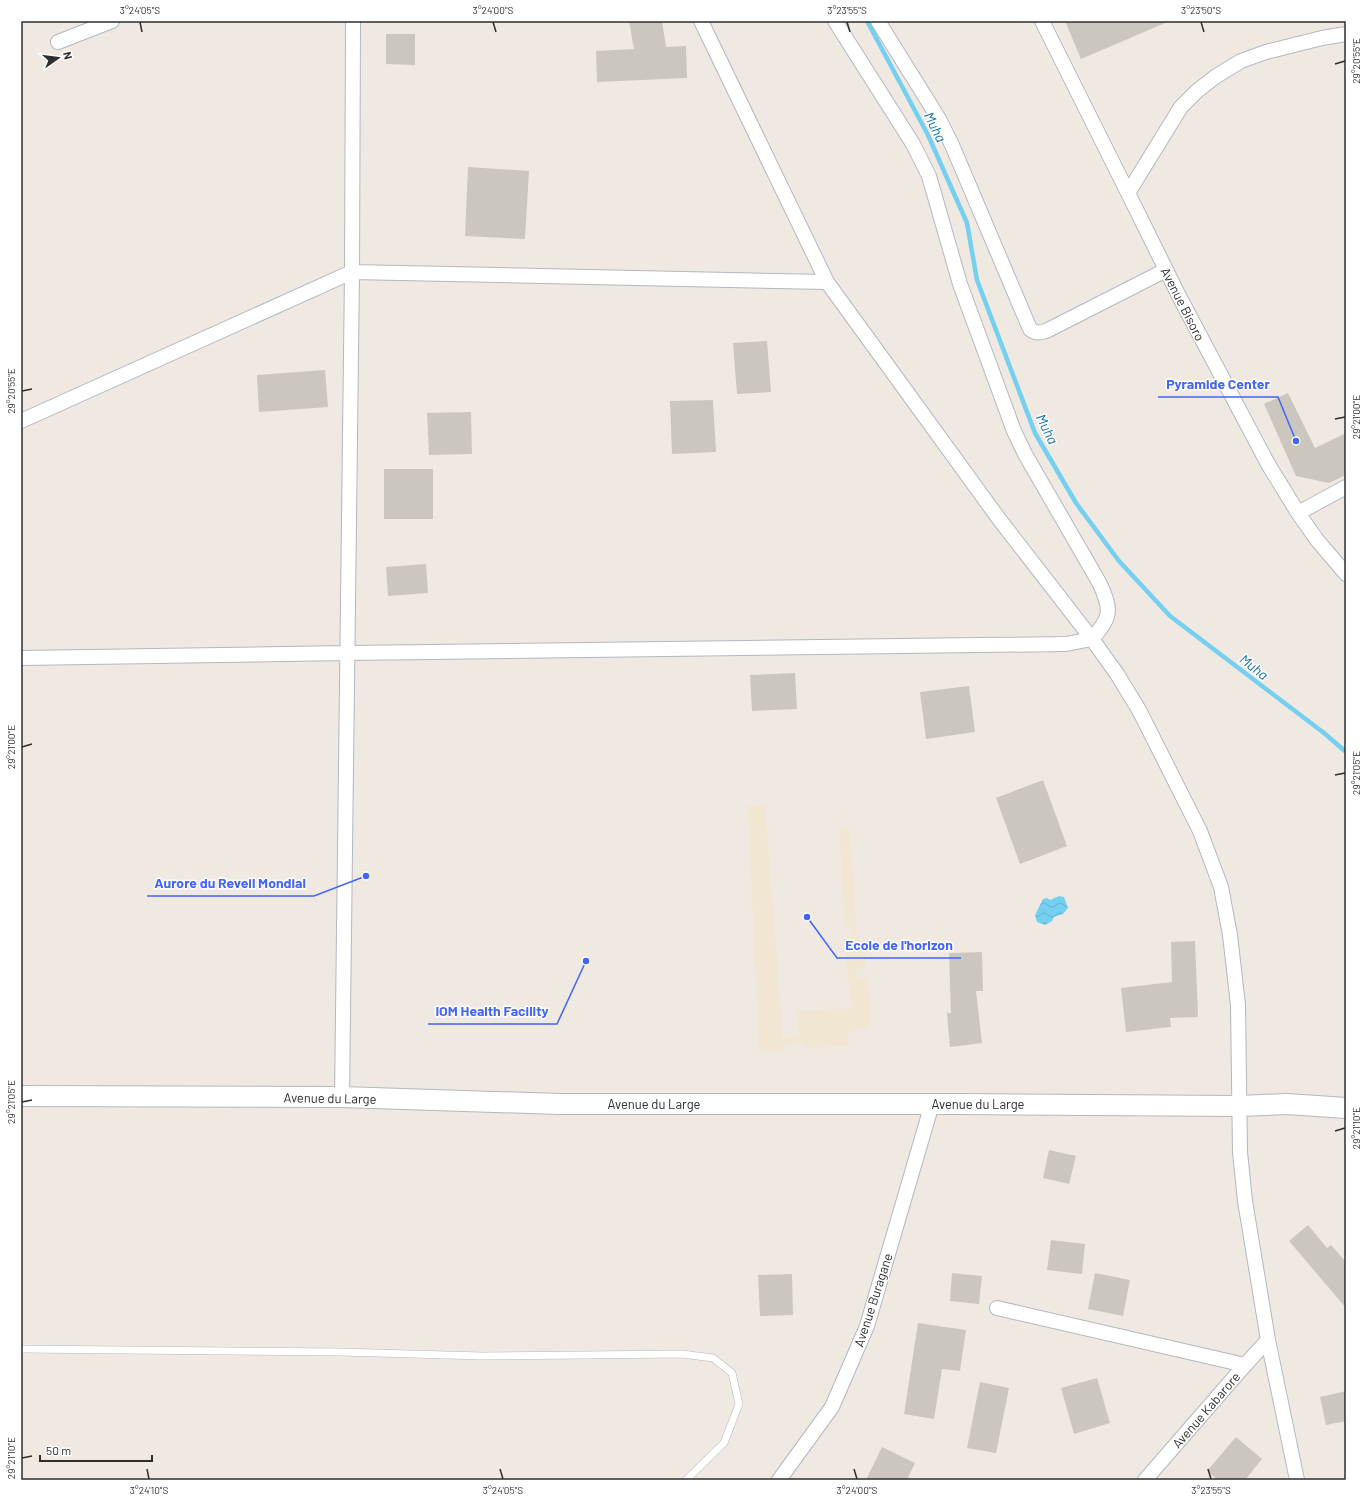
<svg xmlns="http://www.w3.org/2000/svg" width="1367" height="1501" font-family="Barlow,sans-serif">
<defs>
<pattern id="water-waves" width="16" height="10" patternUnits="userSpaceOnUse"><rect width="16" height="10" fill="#75cff0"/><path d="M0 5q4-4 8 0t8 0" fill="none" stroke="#66b2ce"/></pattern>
</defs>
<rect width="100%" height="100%" fill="#efe9e1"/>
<path fill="#f0e6d1" d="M765 805 783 1038 799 1036 797 1011 852 1008 843 938 851 937 852 927 845 926 839 828 850 829 857 942H865V968L856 970 857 977 868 978 870 1026 848 1033V1046L807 1048 801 1043 784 1045 783 1051 759 1052 748 806Z"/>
<path fill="url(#water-waves)" d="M1059 896 1064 897 1068 908 1063 914 1054 917 1052 921 1045 925 1037 922 1035 915 1043 899 1047 898 1050 900Z"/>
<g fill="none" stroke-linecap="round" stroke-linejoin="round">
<path stroke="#75cff0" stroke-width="4.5" d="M867 21 928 135 967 223 977 280 1035 433 1076 503 1119 561 1170 616 1324 733 1346 752"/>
</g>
<path fill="#cbc7bf" d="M629 21H662L666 47 686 46 687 78 597 82 596 51 634 49Z
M1065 21H1170L1081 59Z
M386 34H415V65L386 64Z
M468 167 529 171 525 239 465 236Z
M767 341 771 392 737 394 733 343Z
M325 370 328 407 259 412 257 375Z
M1288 393 1315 448 1346 433V475L1329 483 1296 476 1264 404Z
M713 400 716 452 672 454 670 401Z
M471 412 472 454 429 455 427 413Z
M384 469H433V519H384Z
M426 564 428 593 388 596 386 567Z
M795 673 797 709 752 711 750 675Z
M969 686 975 732 926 739 920 692Z
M1043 780 1067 846 1020 864 996 798Z
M1195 941 1198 1017 1170 1018 1171 1027 1126 1032 1121 988 1172 982 1171 942Z
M982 952 983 991H976L982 1043 950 1047 947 1013H951L949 953Z
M1049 1150 1076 1156 1069 1184 1043 1178Z
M1308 1225 1327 1248 1331 1245 1346 1262V1308L1289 1241Z
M1051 1240 1085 1244 1082 1274 1047 1270Z
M952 1273 982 1276 979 1304 950 1301Z
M1095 1273 1130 1280 1123 1316 1088 1309Z
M792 1274 793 1315 760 1316 758 1275Z
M918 1323 966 1330 960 1371 942 1369 934 1419 904 1414Z
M1097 1378 1110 1423 1074 1434 1061 1388Z
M980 1382 1009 1388 996 1453 967 1448Z
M1346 1391V1421L1326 1425 1320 1397Z
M1236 1437 1262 1459 1245 1480H1218L1207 1471Z
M882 1447 915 1463 907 1480H866Z"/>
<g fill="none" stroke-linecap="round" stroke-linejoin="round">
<g stroke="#b4b7c1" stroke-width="8">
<path id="lane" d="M21 1349 340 1352 482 1356 682 1354 713 1358 732 1373 739 1404 724 1443 686 1480"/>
</g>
<g stroke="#b4b7c1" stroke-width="16">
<path id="street" d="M701 21 827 282 999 519 1092 639 1117 674 1139 710 1200 831 1221 887 1230 935 1238 1005 1240 1152 1245 1201 1268 1340 1297 1480
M878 21 939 119 952 145 1030 329C1036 334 1041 333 1048 330L1166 270
M1042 21 1128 193 1179 296 1268 464 1298 513 1317 540 1346 574
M58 42 112 21
M1128 193 1181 107 1197 91 1215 77 1241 61 1266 52 1322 38 1346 34
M21 421 352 272 827 282
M1298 513 1346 487
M21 658 348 653 1066 644 1092 639C1111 617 1112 611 1100 584L1025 454 1014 431 960 284 929 176 913 144 835 21
M342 1097 352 272 353 21
M997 1308 1245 1365
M779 1480 832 1407 867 1326 932 1104
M1145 1480 1245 1365 1268 1340"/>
</g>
<g stroke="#b4b7c1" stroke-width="22">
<path id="secondary" d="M21 1096 342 1097 559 1104H962L1239 1106 1287 1104 1346 1108"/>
</g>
<use href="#lane" stroke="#fff" stroke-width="7"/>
<use href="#street" stroke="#fff" stroke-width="14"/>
<use href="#secondary" stroke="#fff" stroke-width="20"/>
</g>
<path fill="none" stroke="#2e2e2e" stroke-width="1.5" d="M140 22 142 32M493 22 496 32M847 22 850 32M1201 22 1204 32M1335 64 1345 61M22 391 32 389M1335 419 1345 417M22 747 32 744M1335 775 1345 773M22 1102 32 1100M1335 1131 1345 1128M22 1458 32 1456M147 1469 149 1479M500 1469 503 1479M854 1469 857 1479M1208 1469 1211 1479"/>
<g text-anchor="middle" stroke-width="3" stroke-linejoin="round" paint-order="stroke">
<g font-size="13" fill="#2e2e2e" stroke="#fff">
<text transform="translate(1183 304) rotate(63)" y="5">Avenue Bisoro</text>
<text transform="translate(330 1098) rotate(1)" y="5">Avenue du Large</text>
<text x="654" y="1109">Avenue du Large</text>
<text x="978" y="1109">Avenue du Large</text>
<text transform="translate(873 1300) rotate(-72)" y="5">Avenue Buragane</text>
<text transform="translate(1206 1410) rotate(-49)" y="5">Avenue Kabarore</text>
</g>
<g font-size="14" font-style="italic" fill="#0d6fa3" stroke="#fff">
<text transform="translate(935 127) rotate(64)" y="5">Muha</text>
<text transform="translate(1047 429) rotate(64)" y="5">Muha</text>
<text transform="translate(1254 667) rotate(38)" y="5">Muha</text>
</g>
</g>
<path fill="none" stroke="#4264fb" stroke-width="1.5" d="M1296 441L1278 397H1158M366 876L314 896H147M807 917L837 958H961M586 961L557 1024H428"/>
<g fill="#4264fb" stroke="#fff" stroke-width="1.5">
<circle cx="1296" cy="441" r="4"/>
<circle cx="366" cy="876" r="4"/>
<circle cx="807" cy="917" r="4"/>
<circle cx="586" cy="961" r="4"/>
</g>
<g font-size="14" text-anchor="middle" font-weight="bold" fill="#4264fb" stroke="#fff" stroke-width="3" stroke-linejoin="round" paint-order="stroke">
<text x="1218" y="389">Pyramide Center</text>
<text x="230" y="888">Aurore du Reveil Mondial</text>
<text x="899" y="950">Ecole de l'horizon</text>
<text x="492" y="1016">IOM Health Facility</text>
</g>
<rect width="1367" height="1501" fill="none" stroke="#ffffff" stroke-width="44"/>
<g transform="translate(58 58) rotate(76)" stroke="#ffffff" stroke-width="3" paint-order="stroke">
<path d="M0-3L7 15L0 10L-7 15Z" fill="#2e2e2e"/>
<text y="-6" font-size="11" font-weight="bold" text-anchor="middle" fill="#2e2e2e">N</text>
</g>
<path d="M40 1455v6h112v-6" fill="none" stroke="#2e2e2e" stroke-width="2"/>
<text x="46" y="1455" font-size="12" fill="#2e2e2e" stroke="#ffffff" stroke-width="3" paint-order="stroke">50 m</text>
<rect x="22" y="22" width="1323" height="1457" fill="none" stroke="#2e2e2e" stroke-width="1.5"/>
<g font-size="10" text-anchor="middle" fill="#2e2e2e">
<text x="140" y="14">3°24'05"S</text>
<text x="493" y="14">3°24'00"S</text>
<text x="847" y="14">3°23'55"S</text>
<text x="1201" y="14">3°23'50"S</text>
<text transform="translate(1356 61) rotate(-90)" y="4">29°20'55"E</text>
<text transform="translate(11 391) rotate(-90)" y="4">29°20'55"E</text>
<text transform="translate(1356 417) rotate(-90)" y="4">29°21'00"E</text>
<text transform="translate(11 747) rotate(-90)" y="4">29°21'00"E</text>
<text transform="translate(1356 773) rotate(-90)" y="4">29°21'05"E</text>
<text transform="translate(11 1102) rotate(-90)" y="4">29°21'05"E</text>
<text transform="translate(1356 1128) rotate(-90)" y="4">29°21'10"E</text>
<text transform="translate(11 1458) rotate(-90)" y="4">29°21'10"E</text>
<text x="149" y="1494">3°24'10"S</text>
<text x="503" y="1494">3°24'05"S</text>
<text x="857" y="1494">3°24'00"S</text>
<text x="1211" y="1494">3°23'55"S</text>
</g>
</svg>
